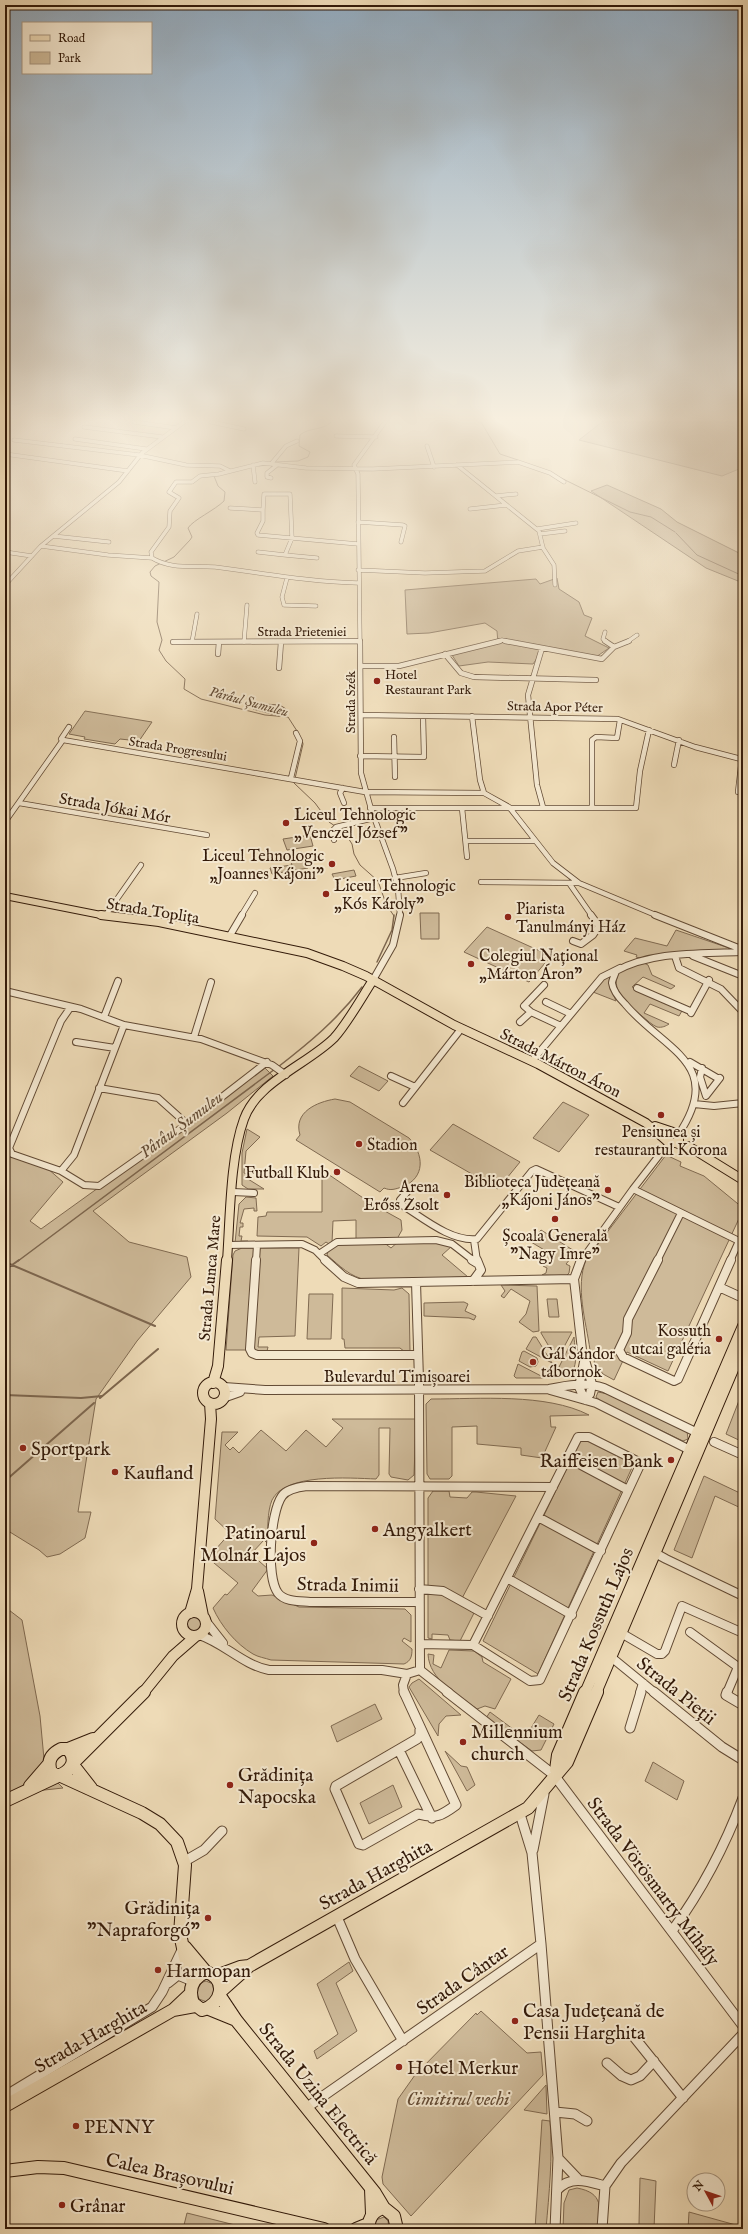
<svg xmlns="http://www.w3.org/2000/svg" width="748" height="2234" font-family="'IM FELL English',serif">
<rect width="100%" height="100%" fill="#eedbb7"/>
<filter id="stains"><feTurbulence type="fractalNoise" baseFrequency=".005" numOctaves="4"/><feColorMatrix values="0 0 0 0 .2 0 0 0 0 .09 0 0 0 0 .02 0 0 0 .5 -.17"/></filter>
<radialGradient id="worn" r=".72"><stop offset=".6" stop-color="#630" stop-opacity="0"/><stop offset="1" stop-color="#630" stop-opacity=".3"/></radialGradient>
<path fill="#ceba99" stroke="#806a51" d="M602 422H743V470L739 469 722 476 579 440Z
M607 485 661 509 677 522 743 555V583L706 568 591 491Z
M557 578 559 589 579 602 584 615 592 618 585 636 609 648 596 657 545 647 533 664 488 662 459 666 452 655 498 643 497 631 485 623 429 633 407 634 405 590 536 579 540 584Z
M85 711 152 722 139 741 120 739 115 744 84 739 85 737 69 734Z
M310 835 313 846 287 850 283 839Z
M301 852 305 854 308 868 272 874 270 868 292 865 288 855Z
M354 870 356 876 335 880 332 874Z
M420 913H439V939H421Z
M487 927 551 956 529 982 464 952Z
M676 930 729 948 733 950 640 958 636 957 637 955 624 951 635 938 667 946Z
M644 963 648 965 652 975 675 986 671 989 643 977 632 987 683 1009 679 1016 650 1004 644 1013 669 1024C666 1026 662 1028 657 1027 652 1025 647 1020 642 1016 630 1005 606 988 621 970Z
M611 973 610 986 616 1001 593 992 603 979Z
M359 1066 388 1081 379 1091 350 1076Z
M265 1068 273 1076 227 1113 93 1211 129 1242 187 1257 191 1277 137 1341 96 1399 78 1512H91L85 1538 60 1554 47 1557 39 1550 5 1529V1148L39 1161 63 1182 30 1221 41 1229Z
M335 1099 350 1102 409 1138C424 1154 426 1178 402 1187 395 1189 391 1191 384 1188L380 1192 296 1140 300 1135C293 1112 317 1102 335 1099Z
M563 1102 589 1115 559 1152 533 1138Z
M453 1124 520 1162 498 1189 430 1150Z
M247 1129 260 1137 246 1151 244 1173 247 1174 248 1179 264 1189H248L242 1185V1153Z
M666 1155 681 1162 680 1166 704 1176 743 1208V1210L668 1371 627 1352 614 1380 603 1374 594 1362 596 1357 590 1350C586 1321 575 1287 586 1260Z
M322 1170 372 1204 401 1220 402 1230 397 1239H356V1220L333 1221 332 1243 329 1244 326 1242 321 1246 307 1237 257 1236 258 1217 266 1216 267 1212H322Z
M246 1197 256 1198 257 1211H254V1208L244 1209 240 1223H243V1227H240L239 1236H242L241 1241H248V1243H235L239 1204Z
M541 1230 576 1252 566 1264 570 1266 569 1273 566 1276 542 1275 546 1273 547 1268 543 1266 548 1260 542 1256 546 1251 531 1242Z
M383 1242 391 1248 398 1242H434L452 1246 442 1255 468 1277 367 1280C350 1277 340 1266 327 1255L328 1251 338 1244Z
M242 1248H299L295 1336 259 1337 258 1347H268L267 1351 257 1353 253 1350H226L233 1255 235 1251Z
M501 1285 537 1286 539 1331 533 1332 519 1322 526 1314 530 1301 511 1289 504 1298 501 1296 505 1291Z
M342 1288 394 1290 402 1288 409 1294 410 1352H405L400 1348H345L344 1339H342Z
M309 1294H333L331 1339H307Z
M547 1299H557L559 1317H549Z
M464 1302 468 1304 465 1311 476 1316 474 1320 469 1318 424 1316V1303Z
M541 1332H572L557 1360 541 1333Z
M533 1337H536L552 1363 526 1349Z
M574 1337C575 1351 580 1369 566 1377L559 1367Z
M524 1351 537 1358 538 1362 536 1366 530 1367 519 1361 522 1352Z
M518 1364 543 1377 544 1378H516L514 1376Z
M598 1392 608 1394 687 1431 688 1439 683 1441 602 1402 596 1397Z
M740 1398 743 1399V1442L726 1434Z
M431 1399C479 1399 546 1393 589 1415L550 1416 551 1427H556L542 1458 521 1455V1448L477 1444V1426L452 1427V1476L449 1479H430L427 1474 426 1404Z
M332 1419H416L414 1475 408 1480 391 1477 389 1474 390 1428H379V1475L376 1479C349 1478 285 1473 272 1500 267 1512 268 1530 267 1543L264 1540 251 1554 268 1569 252 1591 258 1596 272 1595 299 1607 405 1609 411 1615V1642L404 1638 402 1641 412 1649C412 1656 411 1661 404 1664L271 1660C265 1658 258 1657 253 1654 236 1644 221 1626 213 1608L225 1594 227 1595 238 1583 208 1558 230 1533 215 1519 222 1432H238L225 1445 230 1450 233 1447 239 1453 261 1430 286 1451 306 1430 326 1447 343 1428Z
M588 1438 635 1461 538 1674 483 1641 580 1441Z
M704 1476 742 1494 743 1492V1509L715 1496 692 1558 674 1550Z
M433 1491H449L450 1497 467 1498 472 1492H476L516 1496 459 1604 474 1613 460 1641 450 1640 448 1635 432 1634V1639L428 1638V1498Z
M5 1607 22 1620 40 1716 44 1759 48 1773 63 1788 35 1791 5 1807Z
M186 1624a8 8 0 1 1 16 0a8 8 0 1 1-16 0Z
M449 1650 474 1651 482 1657 483 1662 511 1679 495 1709 485 1706 477 1709C458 1695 429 1680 428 1654L434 1655 433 1664 441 1668Z
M419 1679 461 1715 446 1716 439 1724 438 1736 409 1687 412 1683Z
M375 1704 382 1719 337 1742 331 1726Z
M490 1712 525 1738 539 1715 554 1724 541 1750 532 1751 486 1718Z
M445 1751 461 1766 467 1767 475 1785 467 1791Z
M653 1762 684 1781 677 1800 645 1781Z
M393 1785 402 1807 369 1824 360 1803Z
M349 1962 353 1971 336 1983 357 2031 317 2059 314 2051 338 2034 317 1984Z
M206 1981 213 1984 214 1994 207 2002 199 1999C195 1991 198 1983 206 1981Z
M481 2011 527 2053 541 2052 543 2075 411 2216 383 2184 382 2177 398 2099 415 2075 476 2013 477 2015Z
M546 2085 547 2114 524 2110Z
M542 2120 550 2121C553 2156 549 2194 546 2229H535Z
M640 2178 656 2181 654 2229H641L639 2224Z
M577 2188C604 2193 600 2208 599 2229H563L564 2203 569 2190Z
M689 2212 743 2227V2229H688Z
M187 2213 251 2229H183Z
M384 2217 388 2221 389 2229H374L376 2220Z"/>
<path fill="#ae997c" stroke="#7d664e" d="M264 704 280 705 286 709 285 711 279 716 253 709V707Z"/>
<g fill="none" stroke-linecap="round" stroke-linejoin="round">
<path stroke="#7d664e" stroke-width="1" d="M481 422 500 454 518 460
M274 462 298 461 308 457 310 452 299 446 300 435C309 427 323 431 331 422
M259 466 267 465
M216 475 214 476 218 486 225 492 224 501C215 510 193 520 188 528L192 537 190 540 174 557 155 566 150 572 151 576 159 582 157 622 162 640 159 650 166 661 185 679 184 689 201 699 265 715 288 717 297 731
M557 476 630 512 651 517 675 532
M676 533 697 555 743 576
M302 740 303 744 294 783 315 803 329 822 335 826
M338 828 343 830 352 844 354 854 360 865 378 881 386 904 394 916"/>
<path stroke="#7d664e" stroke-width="1.5" d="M377 962 392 930 394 915
M278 1067C309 1043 338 1019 362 987
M18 1261 275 1069"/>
<path stroke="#7d664e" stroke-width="2" d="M5 1262 155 1326
M5 1270 19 1260
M5 1395 81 1398 102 1396
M100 1398 158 1349
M5 1481 94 1403"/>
<g stroke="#624a34" stroke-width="4.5">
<path id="minor-far4" d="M134 422 176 428
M211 422 244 429
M84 427 162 437
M336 436 376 437
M75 439 146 449
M14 440 139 455 186 465 220 466 230 471
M427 446 434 467
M5 454 128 471
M271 464 286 446 297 441
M253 465 255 482
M457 465 539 531 543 548 554 565 555 585
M271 478 267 477V473L277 465
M496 496 516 494
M230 508 263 510V521L257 533 258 535 358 544
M470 509 506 505
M358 522 403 525 405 526 401 542
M537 529 576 523
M540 534 565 531
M53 536 109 542
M41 546 108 555 152 558
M5 552 32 556
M258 552 285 555 292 538 290 494H264L263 510
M285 555 317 558
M358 570 425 573 485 571 518 551 543 547
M287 578 282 597 284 605 316 606
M358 583C310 582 263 573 215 567 193 565 172 570 152 558L151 552 169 527 170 511 179 498 169 492 176 482H192L200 476 219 474 263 463 306 468 373 469 518 462 550 473 564 482
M5 585 41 546 119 482 142 453 184 422
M605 632 603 639 607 642
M192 642 197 614
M244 642 247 605
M252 642 360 641
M360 642 358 474 354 465 385 422
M496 642 502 640 510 642
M627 642 637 635"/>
</g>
<g stroke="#624a34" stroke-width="6">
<path id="minor-far3" d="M360 641 361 773 371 809 393 869 398 888 400 916
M505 641 602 659 614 647 605 641
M173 642 360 641
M614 647 629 641
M542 648 528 695 537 785 543 807
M218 654 219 642
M445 654 461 673 474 677 596 680
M361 666H399L500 641
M279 668 281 642
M361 715 618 719 695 747 741 759
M472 716 480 780 484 793
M394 737 395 777
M63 740 365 792 484 793 509 807 553 863 579 883 658 916
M360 756 424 757 423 716
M674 765 679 740
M291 778 300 741 296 733
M343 788 340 793 344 803
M738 792 743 749
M19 803 207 835
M370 808H636L640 771 649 730
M462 808 467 857
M592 808V740L596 737 617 738 620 720
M5 822 63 740 61 739 69 727
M334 840 331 832 336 827 374 818
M466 841H535
M395 878 426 873
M481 882 579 883
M569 883 592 916
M105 916 141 865
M241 916 255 893"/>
</g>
<g stroke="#624a34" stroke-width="8">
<path id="minor-far2" d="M655 915 741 949
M229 937 242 915
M573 941 581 944 593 935 599 926 591 915
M675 956 679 968 721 989 743 1012
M693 956 743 976
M373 980 393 945 400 915
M637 988 690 1011
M5 991 81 1009 124 1025 201 1039 272 1065 286 1075
M546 1002 571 1014
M70 1008 61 1021 9 1148 12 1154 61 1171 74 1155 124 1025
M531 1012 561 1026
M691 1013 709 980
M104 1017 118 981
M520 1022 531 1012 524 1006 544 985
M194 1037 211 982
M76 1042 115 1048
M532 1061 602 977 620 968
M690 1062 719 1079
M702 1068 700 1077 706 1096 720 1078
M391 1076 415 1087
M99 1088 158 1098 187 1124
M403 1103 461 1029
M694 1104 714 1106 743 1103
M678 1135C727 1063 663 1050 625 1004 620 999 613 991 612 983 612 980 615 975 616 971 653 951 699 954 740 952
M61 1171 84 1185 99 1186 187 1124 267 1062
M633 1189 739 1241 730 1261
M408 1191 400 1200 402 1205C423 1218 451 1242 477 1239L532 1171 536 1169 619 1207
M233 1192 254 1193
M474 1240 477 1261
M228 1245 302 1244 315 1250 326 1261
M319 1254 337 1242 436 1240 452 1244 474 1261
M256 1261 257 1245
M581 1261 633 1189 664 1149 671 1143
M657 1261 681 1213"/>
</g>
<g stroke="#624a34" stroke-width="10">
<path id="minor-far1" d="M256 1260 250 1349 252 1353 257 1355H417
M325 1260 344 1277 358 1283 574 1279
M472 1260 477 1263
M581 1260 574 1279 582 1350 592 1384 590 1394 585 1400 579 1387 584 1362
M658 1260 628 1319 627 1333 619 1350 623 1357 674 1381 678 1379 731 1260
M473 1281 481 1270 477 1260
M416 1282 419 1380 420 1670
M719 1287 743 1298
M224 1387 265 1390 549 1389C568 1385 585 1382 604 1388L700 1434
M550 1390 596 1403 692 1451
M223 1398 240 1392
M578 1437H589L641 1463 540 1680 530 1681 473 1645Z
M714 1442 743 1455
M568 1458 628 1490
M538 1517 601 1551
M654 1550 655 1553 666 1559 743 1596
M507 1578 572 1615
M419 1589 443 1591 488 1616
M419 1602H310C300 1601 285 1602 278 1593 266 1577 270 1513 282 1496 287 1489 299 1487 307 1486L553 1487
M205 1620 223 1643
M690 1632 738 1667 727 1693
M621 1633 657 1654H662L665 1651 682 1606 743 1633
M199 1635C224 1643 243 1665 269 1670H382L407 1674 420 1670
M420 1644 473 1645
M611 1657 655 1693
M420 1670 449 1693
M404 1693 403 1685 407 1674
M640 1693 643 1683"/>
</g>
<g stroke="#624a34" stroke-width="11">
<path id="minor" d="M404 1692 456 1805C441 1816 436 1819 418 1814L363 1845 359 1844 335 1789 336 1786 417 1739 420 1735V1729
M447 1692 554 1775 743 2026
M654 1692 722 1747 743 1760
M727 1692 726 1695 743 1705
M630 1728 641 1692
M399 1750 432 1818
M520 1814 532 1853 541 1944 558 2158 555 2229
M533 1850 544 1794
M185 1861 204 1850 222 1831
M337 1917 355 1959 403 2041
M672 1931C702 1890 725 1846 743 1798
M168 1983 178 1975 190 1980
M634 2037 683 2098
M607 2063 622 2076 631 2080 640 2076 654 2061
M5 2096 152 2007 162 1992 181 1952
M306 2108 541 1944
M555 2112 575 2114 587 2121
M558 2158 578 2179
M557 2190C571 2175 587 2181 605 2186
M602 2229 605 2186 621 2163 743 2034"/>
</g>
<g stroke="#331a09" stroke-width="8">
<path id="major-far3" d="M5 896 106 916"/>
</g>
<g stroke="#331a09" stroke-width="10">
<path id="major-far2" d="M101 915 159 922 307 953 343 966 366 976 454 1025 538 1064 646 1123 669 1143H676L692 1150
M655 1126 676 1133 679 1140
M688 1146 743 1180
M227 1261C230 1219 230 1157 244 1119 257 1082 308 1064 334 1038 347 1024 362 997 373 980"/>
</g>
<g stroke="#331a09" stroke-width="12">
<path id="major-far1" d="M203 1393a11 11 0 1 1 22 0a11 11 0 1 1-22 0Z
M213 1383 218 1366 227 1260
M198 1591 203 1616
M182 1624a12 12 0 1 1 24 0a12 12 0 1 1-24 0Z
M190 1613 197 1589 211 1419 210 1403
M143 1693 173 1656 196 1636
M585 1693 743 1326
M596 1693 743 1346"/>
</g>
<g stroke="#331a09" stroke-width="14">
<path id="major" d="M61 1749H68C78 1761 71 1771 58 1776L51 1772C47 1761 51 1754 61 1749Z
M68 1749 93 1739
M73 1763 144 1692
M73 1765 91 1788
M556 1770 558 1755 585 1692
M61 1776 142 1813 160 1824 177 1842 185 1865 180 1934 186 1962 193 1981
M30 1786 49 1764
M5 1801 58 1776
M185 1947 206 1972
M206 1972C228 1979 222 2005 202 2010L193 2003C188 1989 192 1978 206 1972Z
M216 1976 240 1967 249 1966
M221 1991 249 1966 528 1808 567 1762 597 1692
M220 1996 236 2020 375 2193 384 2208
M209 2009 236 2020
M173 2010 195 2006
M5 2106 173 2010 190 1994
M5 2171 38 2167 64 2168 324 2229
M371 2189 372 2214
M356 2229 368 2224
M368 2229C369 2218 373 2210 384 2208L394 2216 397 2229"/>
</g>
<use href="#minor-far4" stroke="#f4e8d0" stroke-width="3.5"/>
<use href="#minor-far3" stroke="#f4e8d0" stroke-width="4.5"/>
<use href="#minor-far2" stroke="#f4e8d0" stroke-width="6"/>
<use href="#minor-far1" stroke="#f4e8d0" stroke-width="8"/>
<use href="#minor" stroke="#f4e8d0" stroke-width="9"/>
<use href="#major-far3" stroke="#eedbb7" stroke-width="6"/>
<use href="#major-far2" stroke="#eedbb7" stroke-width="8"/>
<use href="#major-far1" stroke="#eedbb7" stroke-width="10"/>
<use href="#major" stroke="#eedbb7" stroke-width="12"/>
</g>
<linearGradient id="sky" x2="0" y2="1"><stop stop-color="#91a9bd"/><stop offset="0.57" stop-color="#f7efdf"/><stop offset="1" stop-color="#f7efdf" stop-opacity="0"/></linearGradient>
<rect width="748" height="735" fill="url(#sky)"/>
<g fill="#8f2418" stroke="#f4e8d0" stroke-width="1.5">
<circle cx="377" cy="681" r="4"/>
<circle cx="286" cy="823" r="4"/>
<circle cx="332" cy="864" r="4"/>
<circle cx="326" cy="894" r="4"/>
<circle cx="508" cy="917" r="4"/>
<circle cx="471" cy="964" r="4"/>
<circle cx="661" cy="1115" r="4"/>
<circle cx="359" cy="1144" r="4"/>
<circle cx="337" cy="1172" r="4"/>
<circle cx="608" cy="1190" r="4"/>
<circle cx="447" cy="1195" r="4"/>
<circle cx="555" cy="1219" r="4"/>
<circle cx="719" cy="1339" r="4"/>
<circle cx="533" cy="1362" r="4"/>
<circle cx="23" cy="1448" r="4"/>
<circle cx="671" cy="1460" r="4"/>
<circle cx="115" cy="1472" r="4"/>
<circle cx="375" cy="1529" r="4"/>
<circle cx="314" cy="1543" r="4"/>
<circle cx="463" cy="1742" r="4"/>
<circle cx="230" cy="1785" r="4"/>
<circle cx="208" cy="1918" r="4"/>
<circle cx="158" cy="1970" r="4"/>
<circle cx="515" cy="2021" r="4"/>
<circle cx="399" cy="2067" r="4"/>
<circle cx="76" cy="2126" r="4"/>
<circle cx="62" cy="2205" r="4"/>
</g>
<g text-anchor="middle" stroke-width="4" stroke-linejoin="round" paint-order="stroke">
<g font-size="13" fill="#331a09" stroke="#f4e8d0">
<text x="302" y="636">Strada Prieteniei</text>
<text transform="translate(350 702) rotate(-90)" y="5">Strada Szék</text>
<text transform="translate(555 706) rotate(1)" y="5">Strada Apor Péter</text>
<text transform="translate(178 748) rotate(9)" y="5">Strada Progresului</text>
</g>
<g font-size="13" fill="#331a09" stroke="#f4e8d0" text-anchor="start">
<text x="385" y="679">Hotel<tspan x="385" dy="15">Restaurant Park</tspan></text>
</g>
<g font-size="14" font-style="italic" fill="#644d37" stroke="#f4e8d0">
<text transform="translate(249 701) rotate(15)" y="5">Pârâul Șumuleu</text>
</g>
<g font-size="16" fill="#331a09" stroke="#f4e8d0">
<text transform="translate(115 807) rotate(10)" y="6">Strada Jókai Mór</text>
<text transform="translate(153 910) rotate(9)" y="6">Strada Toplița</text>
<text transform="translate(561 1062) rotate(27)" y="6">Strada Márton Áron</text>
<text transform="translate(209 1278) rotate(-85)" y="6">Strada Lunca Mare</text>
<text x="397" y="1382">Bulevardul Timișoarei</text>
</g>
<g font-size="16" fill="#331a09" stroke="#f4e8d0" text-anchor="start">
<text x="294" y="820">Liceul Tehnologic<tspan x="294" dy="18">„Venczel József”</tspan></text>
<text x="324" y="861" text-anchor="end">Liceul Tehnologic<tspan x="324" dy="18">„Joannes Kájoni”</tspan></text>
<text x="334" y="891">Liceul Tehnologic<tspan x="334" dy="18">„Kós Károly”</tspan></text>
<text x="516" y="914">Piarista<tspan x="516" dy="18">Tanulmányi Ház</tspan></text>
<text x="479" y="961">Colegiul Național<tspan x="479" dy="18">„Márton Áron”</tspan></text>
<text x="661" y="1137" text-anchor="middle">Pensiunea și<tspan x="661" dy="18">restaurantul Korona</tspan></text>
<text x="367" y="1150">Stadion</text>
<text x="329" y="1178" text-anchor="end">Futball Klub</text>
<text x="600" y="1187" text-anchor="end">Biblioteca Județeană<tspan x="600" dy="18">„Kájoni János”</tspan></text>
<text x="439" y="1192" text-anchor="end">Arena<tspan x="439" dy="18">Erőss Zsolt</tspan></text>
<text x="555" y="1241" text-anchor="middle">Școala Generală<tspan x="555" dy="18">"Nagy Imre"</tspan></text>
<text x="711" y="1336" text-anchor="end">Kossuth<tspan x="711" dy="18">utcai galéria</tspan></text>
<text x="541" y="1359">Gál Sándor<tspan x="541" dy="18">tábornok</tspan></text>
</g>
<g font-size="17" font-style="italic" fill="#644d37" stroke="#f4e8d0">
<text transform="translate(181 1124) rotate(-37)" y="6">Pârâul Șumuleu</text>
</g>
<g font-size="19" fill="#331a09" stroke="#f4e8d0" text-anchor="start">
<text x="31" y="1455">Sportpark</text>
<text x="663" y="1467" text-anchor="end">Raiffeisen Bank</text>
<text x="123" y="1479">Kaufland</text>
<text x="383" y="1536">Angyalkert</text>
<text x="306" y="1539" text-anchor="end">Patinoarul<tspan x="306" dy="22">Molnár Lajos</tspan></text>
<text x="471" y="1738">Millennium<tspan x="471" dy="22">church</tspan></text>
<text x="238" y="1781">Grădiniţa<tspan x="238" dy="22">Napocska</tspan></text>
<text x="200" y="1914" text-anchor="end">Grădinița<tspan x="200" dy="22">"Napraforgó"</tspan></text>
<text x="166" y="1977">Harmopan</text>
<text x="523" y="2017">Casa Județeană de<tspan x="523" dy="22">Pensii Harghita</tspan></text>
<text x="407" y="2074">Hotel Merkur</text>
<text x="84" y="2133">PENNY</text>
<text x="70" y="2212">Grânar</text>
</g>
<g font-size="19" fill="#331a09" stroke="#f4e8d0">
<text transform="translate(348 1584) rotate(1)" y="7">Strada Inimii</text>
<text transform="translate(595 1624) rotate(-67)" y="7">Strada Kossuth Lajos</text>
<text transform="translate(677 1690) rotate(39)" y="7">Strada Pieții</text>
<text transform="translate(375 1874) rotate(-29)" y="7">Strada Harghita</text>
<text transform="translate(654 1881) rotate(53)" y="7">Strada Vörösmarty Mihály</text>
<text transform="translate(462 1979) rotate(-35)" y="7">Strada Cântar</text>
<text transform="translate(90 2036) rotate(-30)" y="7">Strada Harghita</text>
<text transform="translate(319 2093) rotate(51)" y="7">Strada Uzina Electrică</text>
<text transform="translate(170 2173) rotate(13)" y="7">Calea Brașovului</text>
</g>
<g font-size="19" font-style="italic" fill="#624a34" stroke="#f4e8d0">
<text x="458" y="2105">Cimitirul vechi</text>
</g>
</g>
<rect width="748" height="2234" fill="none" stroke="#eedbb7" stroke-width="20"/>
<rect x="6" y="6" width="736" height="2222" fill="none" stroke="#331a09" stroke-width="2"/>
<rect x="10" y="10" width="728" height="2214" fill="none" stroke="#331a09"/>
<rect x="22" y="22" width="130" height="52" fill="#f4e8d0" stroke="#a79680"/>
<rect x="30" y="35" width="20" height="6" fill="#eedbb7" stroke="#a79680"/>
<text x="58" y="42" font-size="12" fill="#331a09">Road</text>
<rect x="30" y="52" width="20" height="12" fill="#ceba99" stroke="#a79680"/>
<text x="58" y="62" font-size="12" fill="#331a09">Park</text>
<g transform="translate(706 2192) rotate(310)"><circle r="19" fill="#f4e8d0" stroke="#a79680"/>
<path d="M0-3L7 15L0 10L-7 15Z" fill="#8f2418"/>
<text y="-6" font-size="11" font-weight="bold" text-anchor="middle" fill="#331a09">N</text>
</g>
<rect width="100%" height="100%" filter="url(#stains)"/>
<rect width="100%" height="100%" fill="url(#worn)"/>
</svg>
